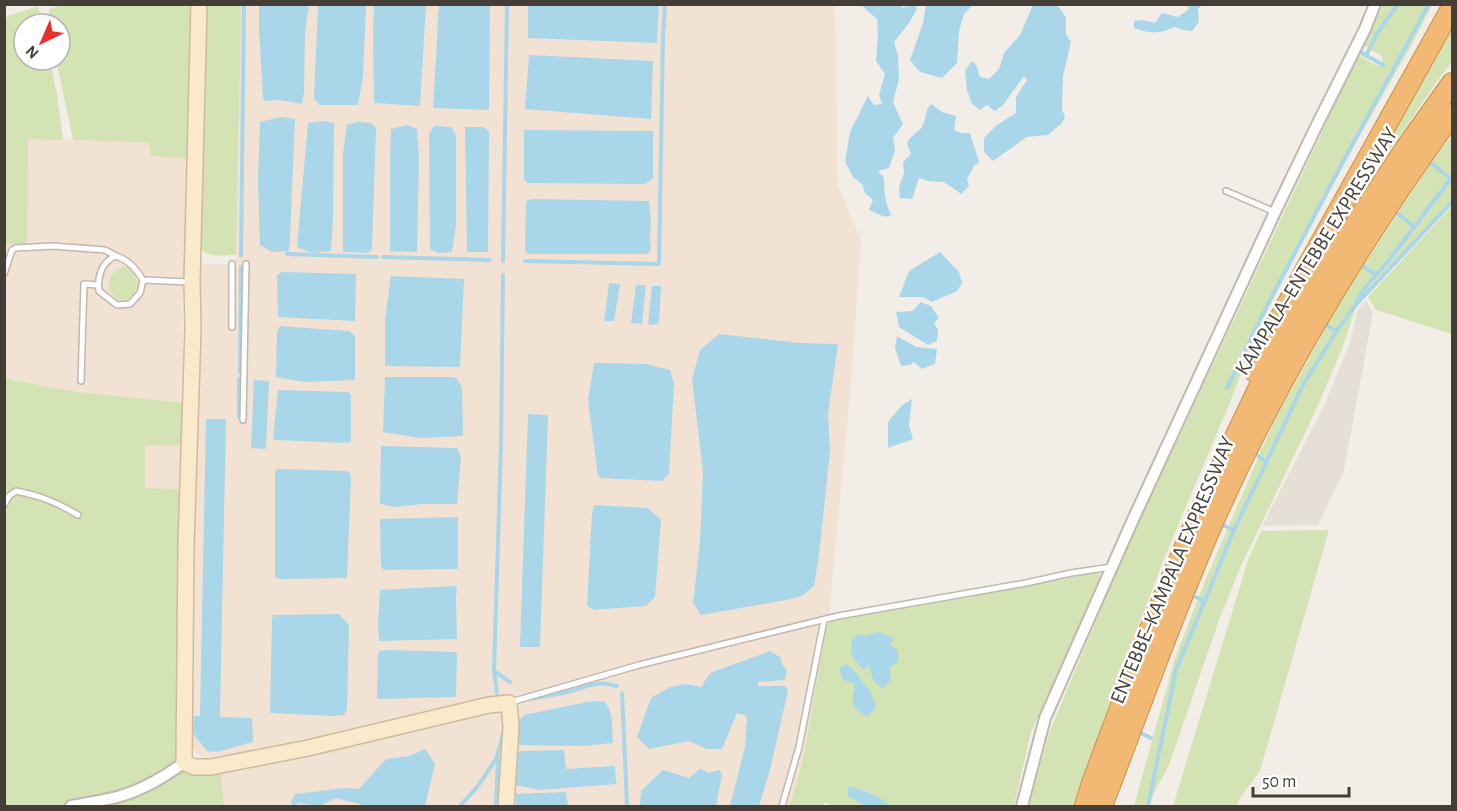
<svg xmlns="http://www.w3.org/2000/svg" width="1457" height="811" font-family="'Alegreya Sans',sans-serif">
<rect width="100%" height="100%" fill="#f2eee7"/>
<path fill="#e5dfd6" d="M1366 300 1373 313 1344 470 1318 525 1262 526 1323 408 1351 340 1357 311Z"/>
<path fill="#f2e2d4" d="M240 5H835L838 185 861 240 851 384 829 615 804 755 790 806H224L221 774 211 762 195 752 190 746 193 503 200 267 205 264H236Z
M28 138 149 143 189 159 187 256 182 304 185 403 79 393 5 378 4 244 27 245Z
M185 445 182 489 145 488V446Z"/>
<path fill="#d3e3b4" d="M62 5H192L189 159 151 156 149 143 73 140 56 60H60V24H49L48 18 49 9Z
M202 5H241L236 255C224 255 203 259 199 245Z
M1383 5H1432L1413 42 1359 137 1299 247 1254 337 1233 395 1163 561 1112 696 1075 806H1029L1049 733 1124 554 1358 55 1377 66 1383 65 1382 56 1363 45Z
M38 6 42 24H24V60H50L57 95 63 140 28 139 27 245 5 244 4 21 8 16Z
M1452 16V62L1438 80 1380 165 1374 156Z
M1452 135V204L1356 306 1342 349 1316 410 1240 568 1219 620 1169 765 1147 806H1134L1175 658 1207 576 1274 421 1346 292 1431 163Z
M1452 206V334L1376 310 1368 297Z
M126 266C140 276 141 291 126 301 121 300 115 298 112 294 104 282 113 268 126 266Z
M4 377 13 380 77 392 185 403V445L145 446V488L182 489 178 760 170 768 126 791 58 806H5Z
M1329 530 1260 771 1239 799 1237 806H1173L1248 560 1261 531Z
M1099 572 1100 576 1086 614 1031 732 1014 806H890L870 792 849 786V796L864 806H831V805L825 802 822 806H790L804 755 827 624 836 620 971 597 995 585 1024 586Z
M180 770H198L213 774H221L224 806H79Z"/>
<path fill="#a9d6e9" d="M259 5H309L305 31 304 93 302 104 279 100 265 101 263 98 259 30Z
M318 5H366L363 77 358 105H320L314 99Z
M374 5H426L420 106 374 103 373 35Z
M439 5H490L489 110 433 108Z
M528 5H659L657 43 528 38Z
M861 5H900L903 8 908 5H915L917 9 909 23 894 42 898 56 899 79 893 102 903 124 893 138 895 150 889 168 878 171 884 178C884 192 885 202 891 215L885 217 869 210 873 200 865 193 863 185 853 177 845 162 850 132 868 96 874 105 882 104 879 95 885 74 876 61 878 36 877 19Z
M926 5H973L964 14 959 31 957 63 942 78 920 72 910 60 923 23Z
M1033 5H1057L1066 17V34L1071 42 1063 76 1062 109 1065 117 1062 123 1048 135 1027 137 993 161 984 152V138L997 125 1016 113V97L1027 80 1024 76 1003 105 995 111 987 105 980 110 972 104 967 90 965 71 972 61 976 65 980 77 989 79 999 69 1004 53 1020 35Z
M1189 5H1202L1198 9 1199 22 1192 31 1184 30 1175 27C1158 34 1151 34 1134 28V21L1143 20 1155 23 1162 13 1178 17 1188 10Z
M529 55 653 61 651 119 525 109Z
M931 104 942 112 956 116 954 130 961 133H970L979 162 974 166 967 179 969 186 961 194 944 182 928 181 919 178 912 199 900 198 899 187 904 173 903 162 911 154 907 143C910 136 916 134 921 128 927 120 924 111 931 104Z
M281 117 295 119 290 237 289 251 272 252 260 245 258 180 260 122Z
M323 121 334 123 333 220 331 251 312 253 297 247 308 123Z
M357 122 371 123 376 128 372 249 368 253 343 252V153L347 125Z
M407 125 417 129 419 158 417 252 390 251V158L391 129Z
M434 126 452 127 456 136V225L452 252 439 253 430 249 429 134Z
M465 127H483L489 131 488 252H467Z
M524 130 653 131V179L645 184 527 183 524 179Z
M532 199 649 201 651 218 650 240 651 250 647 254H528L525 251 526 201Z
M940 252 959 272 962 283 957 291 932 302 923 297H899L909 271Z
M282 272 356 274 355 321 278 317 277 275Z
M391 276 464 279 460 367 385 366V319Z
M609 283 620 284 614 321H604Z
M636 285H646L642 324 631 323Z
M652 286H661L659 323 653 325 648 324Z
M921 302 931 306 939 318 934 323 938 330 937 341 928 345 899 327 896 312 912 311Z
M280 326 349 331 355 336V380L305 382 276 377 277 332Z
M719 334 800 343 838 344 828 414 830 451 819 555 814 586 802 596 786 600 701 615 693 603 700 542 703 471 692 379 700 350Z
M897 336 916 347 937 349 935 364 922 369 914 362 910 365 901 366 895 348Z
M594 363 646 364 670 370 674 384 669 474 662 481 601 478 598 476 588 400Z
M385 377H450L456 378 462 387 463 436 421 438 383 432Z
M254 380 269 381 266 449 251 448Z
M278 390 348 392 351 395V442L343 443 277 440 273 439Z
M912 399 909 425 913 439 888 448V422L902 405Z
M528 414 548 415 540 647H520Z
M206 419H226L220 717 252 718 253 742 217 752 207 751 193 734 194 716H200Z
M381 446 457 448 461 457 457 504H422L396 507 380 504Z
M277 469 348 471 351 475 347 578 279 579 275 577V473Z
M594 505 648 508 661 520 655 597 646 606 604 609 595 610 587 606 592 514Z
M458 517V569L384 570 381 567 380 519Z
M455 586 457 588 456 596 457 639 379 641 378 624 380 590Z
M339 614 349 625 347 710 344 715 335 716 270 713 272 620 273 615Z
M878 632 894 638 890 644 898 651V662L890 667 891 680 882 689 873 680 869 666 863 670 851 655 852 639 858 634 865 636Z
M389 650 456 652 457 655 456 694 455 697 377 699 378 654 379 651Z
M770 651 780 657 782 664 787 671 785 680 758 682V686H785L788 691 770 770 759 806H730L745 747 747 716 737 713 722 749H707L689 741 649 749 637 737 651 698 670 687 686 684 701 687 710 673Z
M847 664 858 675 863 683 869 689 876 706 868 717C850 708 851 702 855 684L843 680 839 668Z
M604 701C614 712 612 729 613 743L583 746 517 745 519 721 524 715 587 702Z
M425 749 435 764 425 806H367L336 798 320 806 297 803V806H292L291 801 296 794 344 788 359 789 386 759 409 756Z
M564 750 566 769 615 766 616 784 540 790 515 785V756L520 751Z
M701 768 708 773 719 770 722 775 716 806H640L641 791 663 770 689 778Z
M848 786C864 790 878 794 890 806H864L848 796Z
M566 792 568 806H516V794Z"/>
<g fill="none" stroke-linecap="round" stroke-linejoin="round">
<path stroke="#a9d6e9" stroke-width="4" d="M1360 52 1383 65
M1366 56 1376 35 1398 4
M1431 163 1451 179
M1398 214 1414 227
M287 254 377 257
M241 256 244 4
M383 257 490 260
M503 261 507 4
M525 261 659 264 663 34 665 4
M1364 267 1376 275
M1356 302 1367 285 1386 264 1452 177
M1326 324 1336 332
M240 372 241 267
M1227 388 1270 300 1345 158 1429 4
M239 417V379
M1257 455 1266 462
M1225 526 1234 530
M1196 597 1204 601
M494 671 510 682
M497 693 494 670 501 445 503 275
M622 693 627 806
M528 699C542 697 557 695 571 691 589 686 597 680 617 686
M1138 732 1151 738
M460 806 478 786 496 759 504 731
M496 806 498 758
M1148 806 1176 670 1234 530 1303 385 1336 332 1353 308 1452 202"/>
<g stroke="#c0b7ae" stroke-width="8">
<path id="lane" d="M1226 191 1275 212
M4 274 12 250 16 248 53 246 105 250 116 256
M143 280C136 269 129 260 116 256 102 261 97 277 99 291L117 305 130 304 140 293 143 280 190 282
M232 327V264
M81 381 84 284 98 285
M243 420 246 264
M4 505 9 496 16 491C41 496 56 502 78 515
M511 702 639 665 838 616 1026 583 1071 573 1112 567
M782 806 799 747 824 620"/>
</g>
<g stroke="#c0b7ae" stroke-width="14">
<path id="street" d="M71 806C86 803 102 801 117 797 140 791 167 776 184 762
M1022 806 1045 718 1131 524 1275 212 1314 131 1365 29 1375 4"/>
</g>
<g stroke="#cebb9b" stroke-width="18">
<path id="secondary" d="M199 4 192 282 193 329 186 546 184 762 194 767H211L308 748 489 705 509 703 511 726 506 806"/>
</g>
<g stroke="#cf8c44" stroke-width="22">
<path id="highway" d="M1255 372 1271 335 1306 269 1452 7
M1085 806 1092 783 1145 641 1198 515 1257 391 1309 300 1360 217 1405 149 1452 83
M1102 806C1140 708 1175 608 1218 511 1281 371 1362 239 1452 114"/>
</g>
<use href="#lane" stroke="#fff" stroke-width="5"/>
<use href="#street" stroke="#fff" stroke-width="10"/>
<use href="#secondary" stroke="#fae9ca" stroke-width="15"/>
<use href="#highway" stroke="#f1b974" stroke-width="20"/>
</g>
<g text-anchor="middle" stroke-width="5" stroke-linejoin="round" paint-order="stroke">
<g font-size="21" fill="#453e37" stroke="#fff">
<text transform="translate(1316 251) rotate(-58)" y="7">KAMPALA–ENTEBBE EXPRESSWAY</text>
<text transform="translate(1172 570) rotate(-67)" y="7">ENTEBBE–KAMPALA EXPRESSWAY</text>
</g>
</g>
<rect width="1457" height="811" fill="none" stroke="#453e37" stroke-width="12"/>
<g transform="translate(42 42) rotate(224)"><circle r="28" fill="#ffffff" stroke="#b5b2af" stroke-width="1.5"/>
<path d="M0-4.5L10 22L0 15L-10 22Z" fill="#e6312a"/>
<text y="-9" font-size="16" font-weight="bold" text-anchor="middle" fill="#453e37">N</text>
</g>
<path d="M1253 787v9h96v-9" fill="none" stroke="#453e37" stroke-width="3"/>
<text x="1262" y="787" font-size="18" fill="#453e37" stroke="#ffffff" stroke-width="4.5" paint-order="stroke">50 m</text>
</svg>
